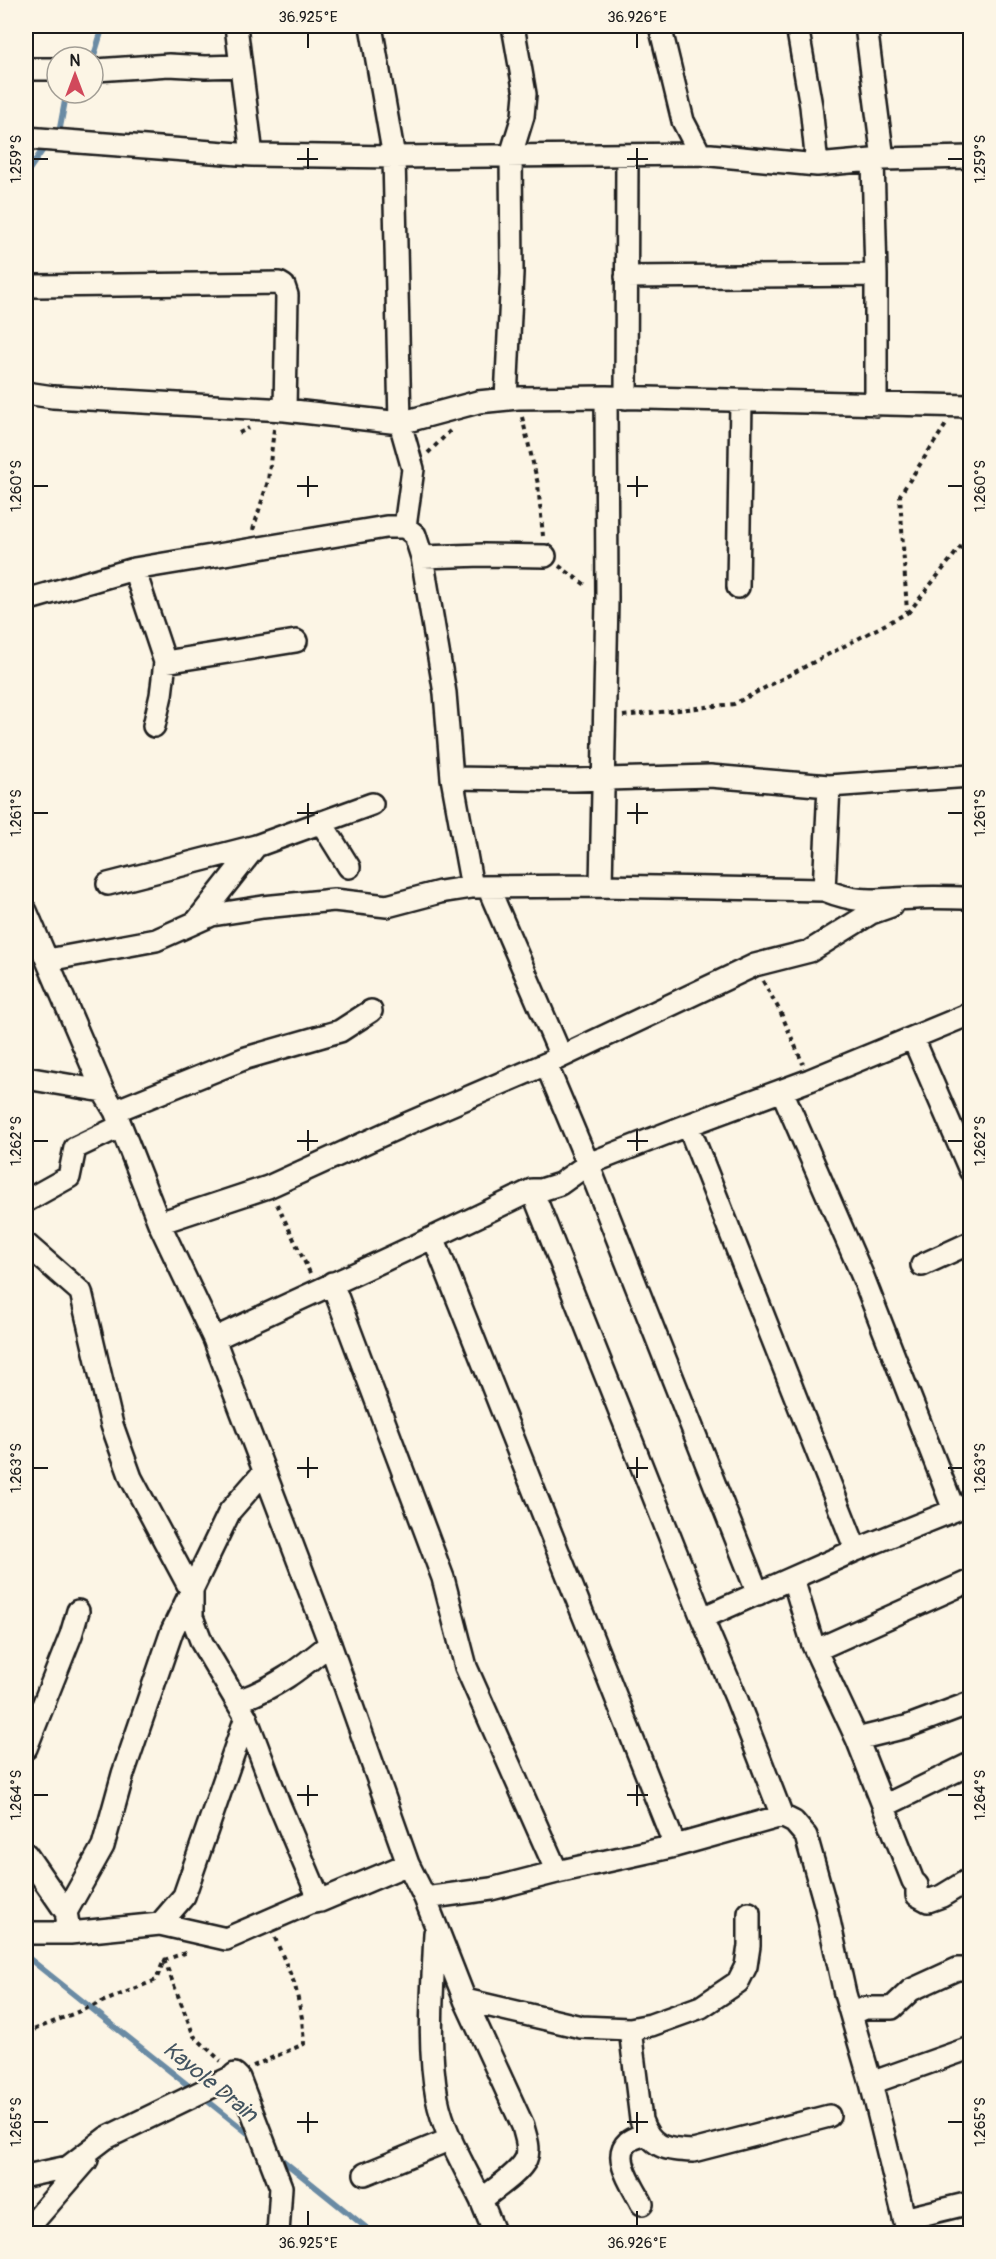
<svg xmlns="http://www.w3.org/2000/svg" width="996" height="2259" font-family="Pangolin,sans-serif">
<rect width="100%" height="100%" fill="#fcf5e5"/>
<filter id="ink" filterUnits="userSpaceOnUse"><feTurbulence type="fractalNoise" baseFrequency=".0167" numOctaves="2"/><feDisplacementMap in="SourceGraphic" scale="12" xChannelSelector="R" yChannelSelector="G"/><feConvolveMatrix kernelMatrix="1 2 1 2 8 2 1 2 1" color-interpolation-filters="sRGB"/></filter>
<g filter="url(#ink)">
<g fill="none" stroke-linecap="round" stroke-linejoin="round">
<path stroke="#6b8ba4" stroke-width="6" d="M93 59 103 26
M59 133 65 101 71 93
M26 174 44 148
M26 1956 254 2138
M276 2155 374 2234"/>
<g stroke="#1c1c1c" stroke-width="26">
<path id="minor" d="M236 26 252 155
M371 26 394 157 400 423 413 469 405 527
M660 26 683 121 700 154
M797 26 811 106 817 165
M866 26 883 159
M26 69H57
M96 70 169 65 205 67 241 66
M26 138 252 155 394 157 700 154 817 165 883 159 970 157
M873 160 876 275V405
M626 277 876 275
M36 286 279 283 284 286 287 295 285 410
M26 393 53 397 285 410 400 423 478 402 518 398 606 397 970 406
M626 398 627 155
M506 399 512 273 511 155 523 116 525 94 513 26
M422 557 483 555 545 556
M134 569 165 662 161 695 154 726
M738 587 741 401
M26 600 134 569 386 527H405L415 535 422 557 445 693 452 778 472 887
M165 662 296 641
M452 778 573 780 710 776 829 786
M321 822 349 867
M256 846 372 804
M108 884 256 846 196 922
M601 886 607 600 606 397
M488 887 561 1056
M824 890 829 786 970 776
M26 911 103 1091 115 1111 159 1223 214 1339 330 1644 408 1864 425 1898 465 2000 523 2126C525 2136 531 2148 526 2159 520 2173 493 2190 481 2200L495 2234
M48 960 156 940 212 915 263 907 334 900 387 906 440 892 472 887 601 886 824 890C862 905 876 899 915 898 933 897 952 898 970 898
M913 1038 970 1170
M546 1064 588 1164 758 1594
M26 1078 103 1091
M782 1091 863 1277 954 1510
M115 1111 246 1058 340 1031 371 1011
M688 1125 856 1550
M532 1190 702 1618 737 1700 782 1816
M26 1201 69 1177 75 1148 121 1126
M159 1223 268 1187 404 1125 546 1064 755 965 810 951 871 913 891 906
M434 1239 675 1846
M26 1244 81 1292 112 1425 131 1478 192 1592V1617L202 1643 246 1717 279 1804 320 1901
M922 1265 970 1243
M332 1283 443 1578 466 1667 557 1872
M214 1339C320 1289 427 1242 532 1190H541L560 1184 588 1164 688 1125 810 1080 970 1014
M793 1579 813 1645 857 1739 913 1881 917 1885V1895L928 1901 942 1896 970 1879
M702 1618 856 1550 970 1504
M816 1650 970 1581
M238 1701C277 1687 298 1670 330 1644
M857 1739 906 1727 970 1703
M26 1748 71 1635 78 1611
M884 1806 970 1764
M26 1854 66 1912 68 1924
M425 1898 491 1889 557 1872 675 1846 782 1816 794 1822 806 1836 826 1907 845 1994 871 2083 908 2234
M66 1912 103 1846 123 1774 172 1631 230 1511 264 1472
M160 1924 184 1896 246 1717
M26 1933H70L160 1924 226 1939 309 1903 320 1901 408 1864
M435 1933C433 1987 427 2044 437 2098 444 2134 465 2167 481 2200
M465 2000 581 2027 630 2029 651 2025 701 2007 738 1982 746 1966 749 1946V1913
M852 2014 865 2008H892L911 1990 957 1969H970
M630 2029 641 2120C651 2148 666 2150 693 2151L829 2116
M871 2083 970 2048
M365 2174 451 2139
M26 2176 68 2167 106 2138 232 2077 235 2074 239 2078 281 2187 278 2234
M642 2204C634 2188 611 2157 628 2142 632 2138 641 2136 646 2134
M904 2219 970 2203
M27 2234 34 2221 87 2160"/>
</g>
<path stroke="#1c1c1c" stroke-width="4" stroke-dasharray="4.5 4.5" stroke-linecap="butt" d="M522 417 538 484 543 536
M239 433 249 428
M428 453 450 431
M253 530 268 481 274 429
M559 566 587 586
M908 613 970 535
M623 716 734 704 907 613 900 495 947 423
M763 981 780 1011 803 1064
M277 1204 310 1273
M164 1960 194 2036 221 2061
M26 2033 156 1980 164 1960 188 1952
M253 2066 304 2044 302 2018 295 1985 275 1938"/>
<use href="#minor" stroke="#fcf5e5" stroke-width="21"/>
</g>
</g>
<path fill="none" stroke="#1c1c1c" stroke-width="2" d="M308 33V48M637 33V48M308 148V169M637 148V169M33 159H48M297 159H318M627 159H648M948 159H963M308 476V497M637 476V497M33 486H48M297 486H318M627 486H648M948 486H963M308 803V824M637 803V824M33 813H48M297 813H318M627 813H648M948 813H963M308 1130V1151M637 1130V1151M33 1141H48M297 1141H318M627 1141H648M948 1141H963M308 1457V1478M637 1457V1478M33 1468H48M297 1468H318M627 1468H648M948 1468H963M308 1785V1806M637 1785V1806M33 1795H48M297 1795H318M627 1795H648M948 1795H963M308 2112V2133M637 2112V2133M33 2122H48M297 2122H318M627 2122H648M948 2122H963M308 2211V2226M637 2211V2226"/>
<g text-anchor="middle" stroke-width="4.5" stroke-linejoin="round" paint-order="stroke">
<g font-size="22" font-style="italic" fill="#435460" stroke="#fcf5e5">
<text transform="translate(211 2081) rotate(39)" y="8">Kayole Drain</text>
</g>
</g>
<rect width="996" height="2259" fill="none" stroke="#fcf5e5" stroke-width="66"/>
<g transform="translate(75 75)"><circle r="28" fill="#fcf5e5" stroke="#a29e95" stroke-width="1.5"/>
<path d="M0-4.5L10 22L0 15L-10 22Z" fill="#d1495b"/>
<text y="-9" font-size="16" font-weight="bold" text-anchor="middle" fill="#1c1c1c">N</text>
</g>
<rect x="33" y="33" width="930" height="2193" fill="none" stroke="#1c1c1c" stroke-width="2"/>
<g font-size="15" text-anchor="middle" fill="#1c1c1c">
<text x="308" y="22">36.925°E</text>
<text x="637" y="22">36.926°E</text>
<text transform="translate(16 159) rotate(-90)" y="5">1.259°S</text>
<text transform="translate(980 159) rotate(-90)" y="5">1.259°S</text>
<text transform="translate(16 486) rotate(-90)" y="5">1.260°S</text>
<text transform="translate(980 486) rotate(-90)" y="5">1.260°S</text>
<text transform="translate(16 813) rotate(-90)" y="5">1.261°S</text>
<text transform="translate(980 813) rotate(-90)" y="5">1.261°S</text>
<text transform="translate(16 1141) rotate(-90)" y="5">1.262°S</text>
<text transform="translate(980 1141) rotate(-90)" y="5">1.262°S</text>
<text transform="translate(16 1468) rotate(-90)" y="5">1.263°S</text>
<text transform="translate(980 1468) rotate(-90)" y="5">1.263°S</text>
<text transform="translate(16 1795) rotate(-90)" y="5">1.264°S</text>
<text transform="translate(980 1795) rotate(-90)" y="5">1.264°S</text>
<text transform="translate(16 2122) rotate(-90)" y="5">1.265°S</text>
<text transform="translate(980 2122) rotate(-90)" y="5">1.265°S</text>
<text x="308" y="2248">36.925°E</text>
<text x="637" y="2248">36.926°E</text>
</g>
</svg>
